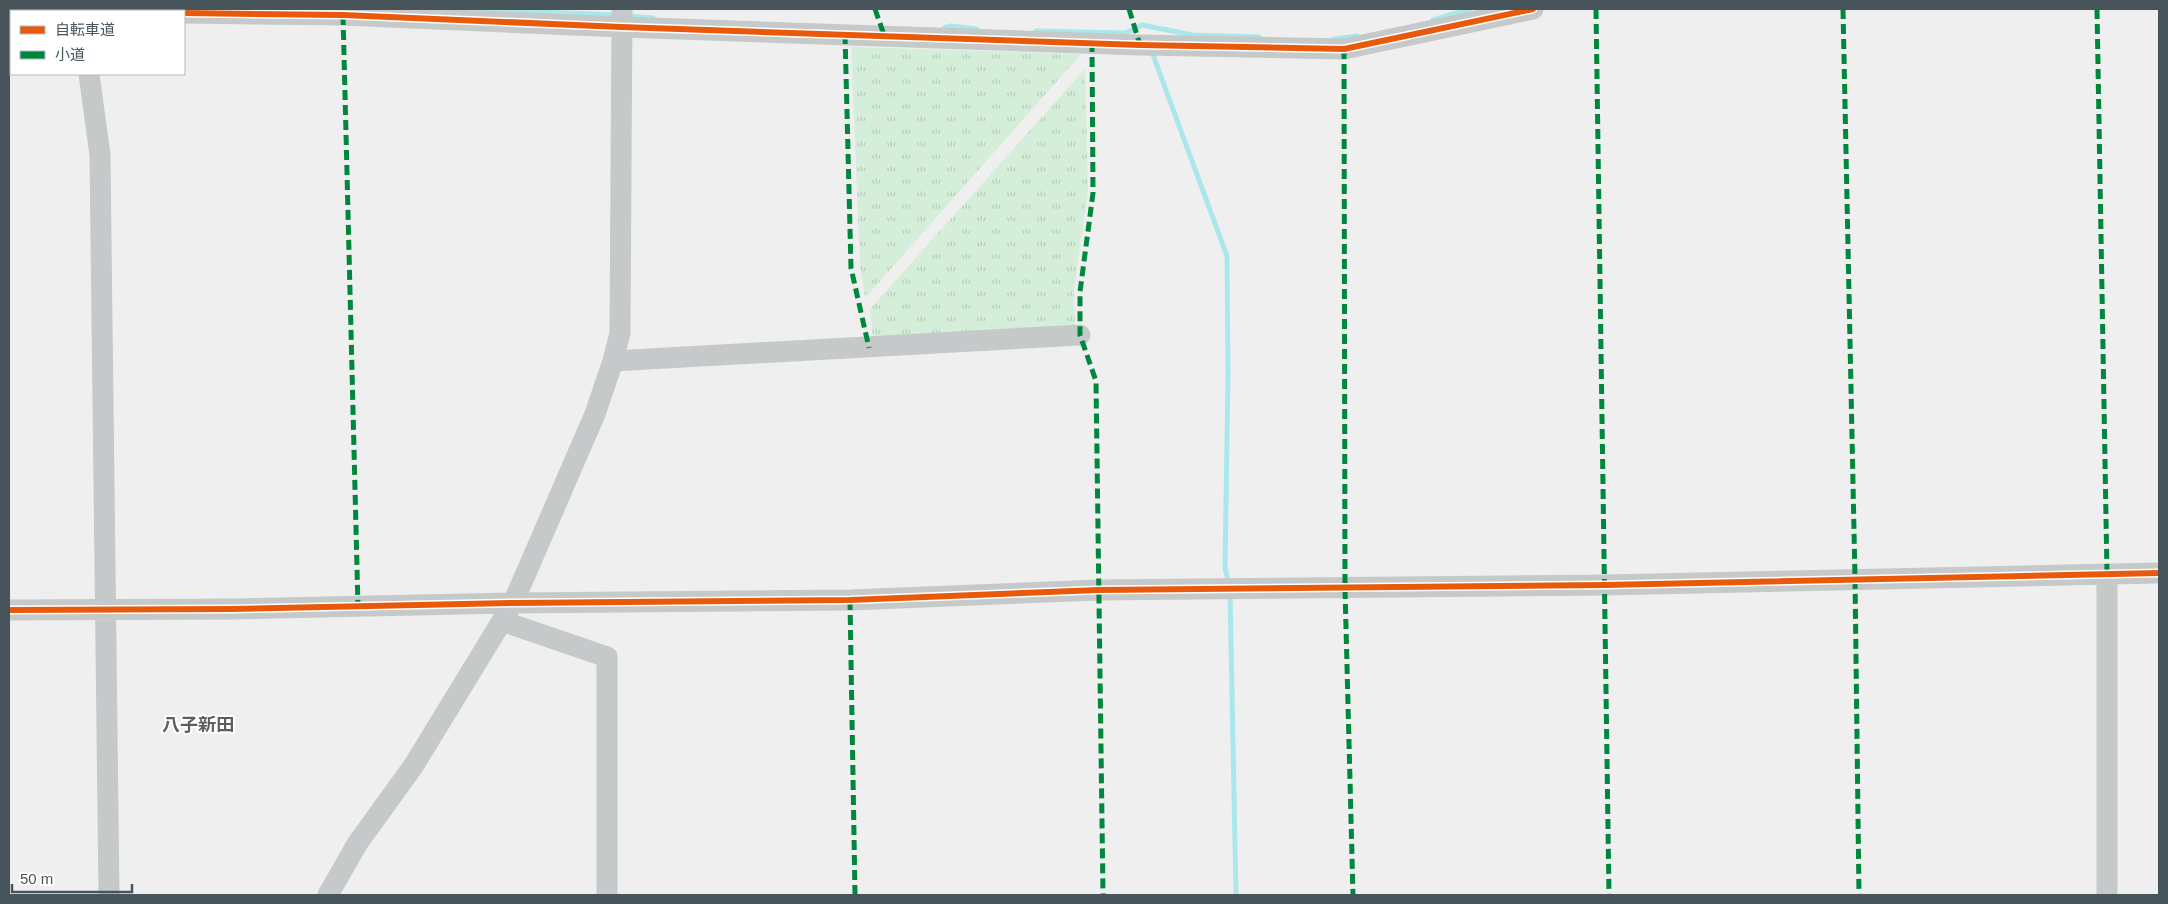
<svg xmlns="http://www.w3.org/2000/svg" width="2168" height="904" font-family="Arial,'Noto Sans JP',sans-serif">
<defs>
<pattern id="grass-tufts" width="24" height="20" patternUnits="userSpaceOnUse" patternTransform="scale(1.25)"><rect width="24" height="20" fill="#d4eeda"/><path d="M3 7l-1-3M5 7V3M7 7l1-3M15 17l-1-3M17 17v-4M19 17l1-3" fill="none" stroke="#b7cebd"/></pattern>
</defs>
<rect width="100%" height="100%" fill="#efefef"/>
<path fill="url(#grass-tufts)" d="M851 47 1081 54 865 298 860 264Z
M1085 69 1088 190 1074 290 1075 329 873 339 870 309Z"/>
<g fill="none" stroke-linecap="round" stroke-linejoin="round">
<path stroke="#aae7ea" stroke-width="5" d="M466 9 618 15
M627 16 653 18
M1433 20 1470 9
M944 28 951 26 977 29
M1036 31 1126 33 1142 25 1193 35 1259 37
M1333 39 1357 36
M1152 52 1227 256 1228 374 1225 568 1229 585
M1230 593 1236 895"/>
<path stroke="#c6c9ca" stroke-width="21" d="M9 10 65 11
M184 13 343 15 621 27 1140 45 1344 49 1533 9
M89 74 100 155 109 895
M613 361 1080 335
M2107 574V895
M9 610 232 609 513 603 850 600 1098 590 1605 585 2159 573
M502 621 607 657V895
M328 895 357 844 414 765 513 603 595 414 613 361 620 333 622 9"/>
<path stroke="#00873e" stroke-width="5" stroke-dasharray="10 5" stroke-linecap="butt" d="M875 9 884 35
M1129 9 1140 45
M1596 9 1609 895
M1843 9 1855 578 1859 895
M2097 9 2107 574
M343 15 358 607
M845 34 851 268 869 348
M1092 42 1093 193 1080 292V335L1096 381 1103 895
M1344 49 1345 589 1353 895
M850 600 855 895"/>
<g stroke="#fff" stroke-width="9">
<path id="cycleway" d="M184 13 343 15 621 27 1140 45 1344 49 1533 9
M9 610 232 609 513 603 850 600 1098 590 1605 585 2159 573"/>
</g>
<use href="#cycleway" stroke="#e8590c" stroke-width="6"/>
</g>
<g text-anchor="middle" stroke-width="4" stroke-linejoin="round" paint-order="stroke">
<g font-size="18" font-weight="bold" fill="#5b5f62" stroke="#fff">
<text x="198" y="731">八子新田</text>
</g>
</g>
<rect width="2168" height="904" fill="none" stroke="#47545a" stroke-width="20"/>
<rect x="10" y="10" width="175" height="65" fill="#ffffff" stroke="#b5bbbd"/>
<rect x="20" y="26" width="25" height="8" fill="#e8590c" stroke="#b5bbbd"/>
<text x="55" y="35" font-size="15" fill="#47545a">自転車道</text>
<rect x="20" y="51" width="25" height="8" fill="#00873e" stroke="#b5bbbd"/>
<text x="55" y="60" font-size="15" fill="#47545a">小道</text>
<path d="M12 884v8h120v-8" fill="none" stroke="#47545a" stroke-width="2.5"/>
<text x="20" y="884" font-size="15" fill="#47545a" stroke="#ffffff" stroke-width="4" paint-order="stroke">50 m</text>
</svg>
